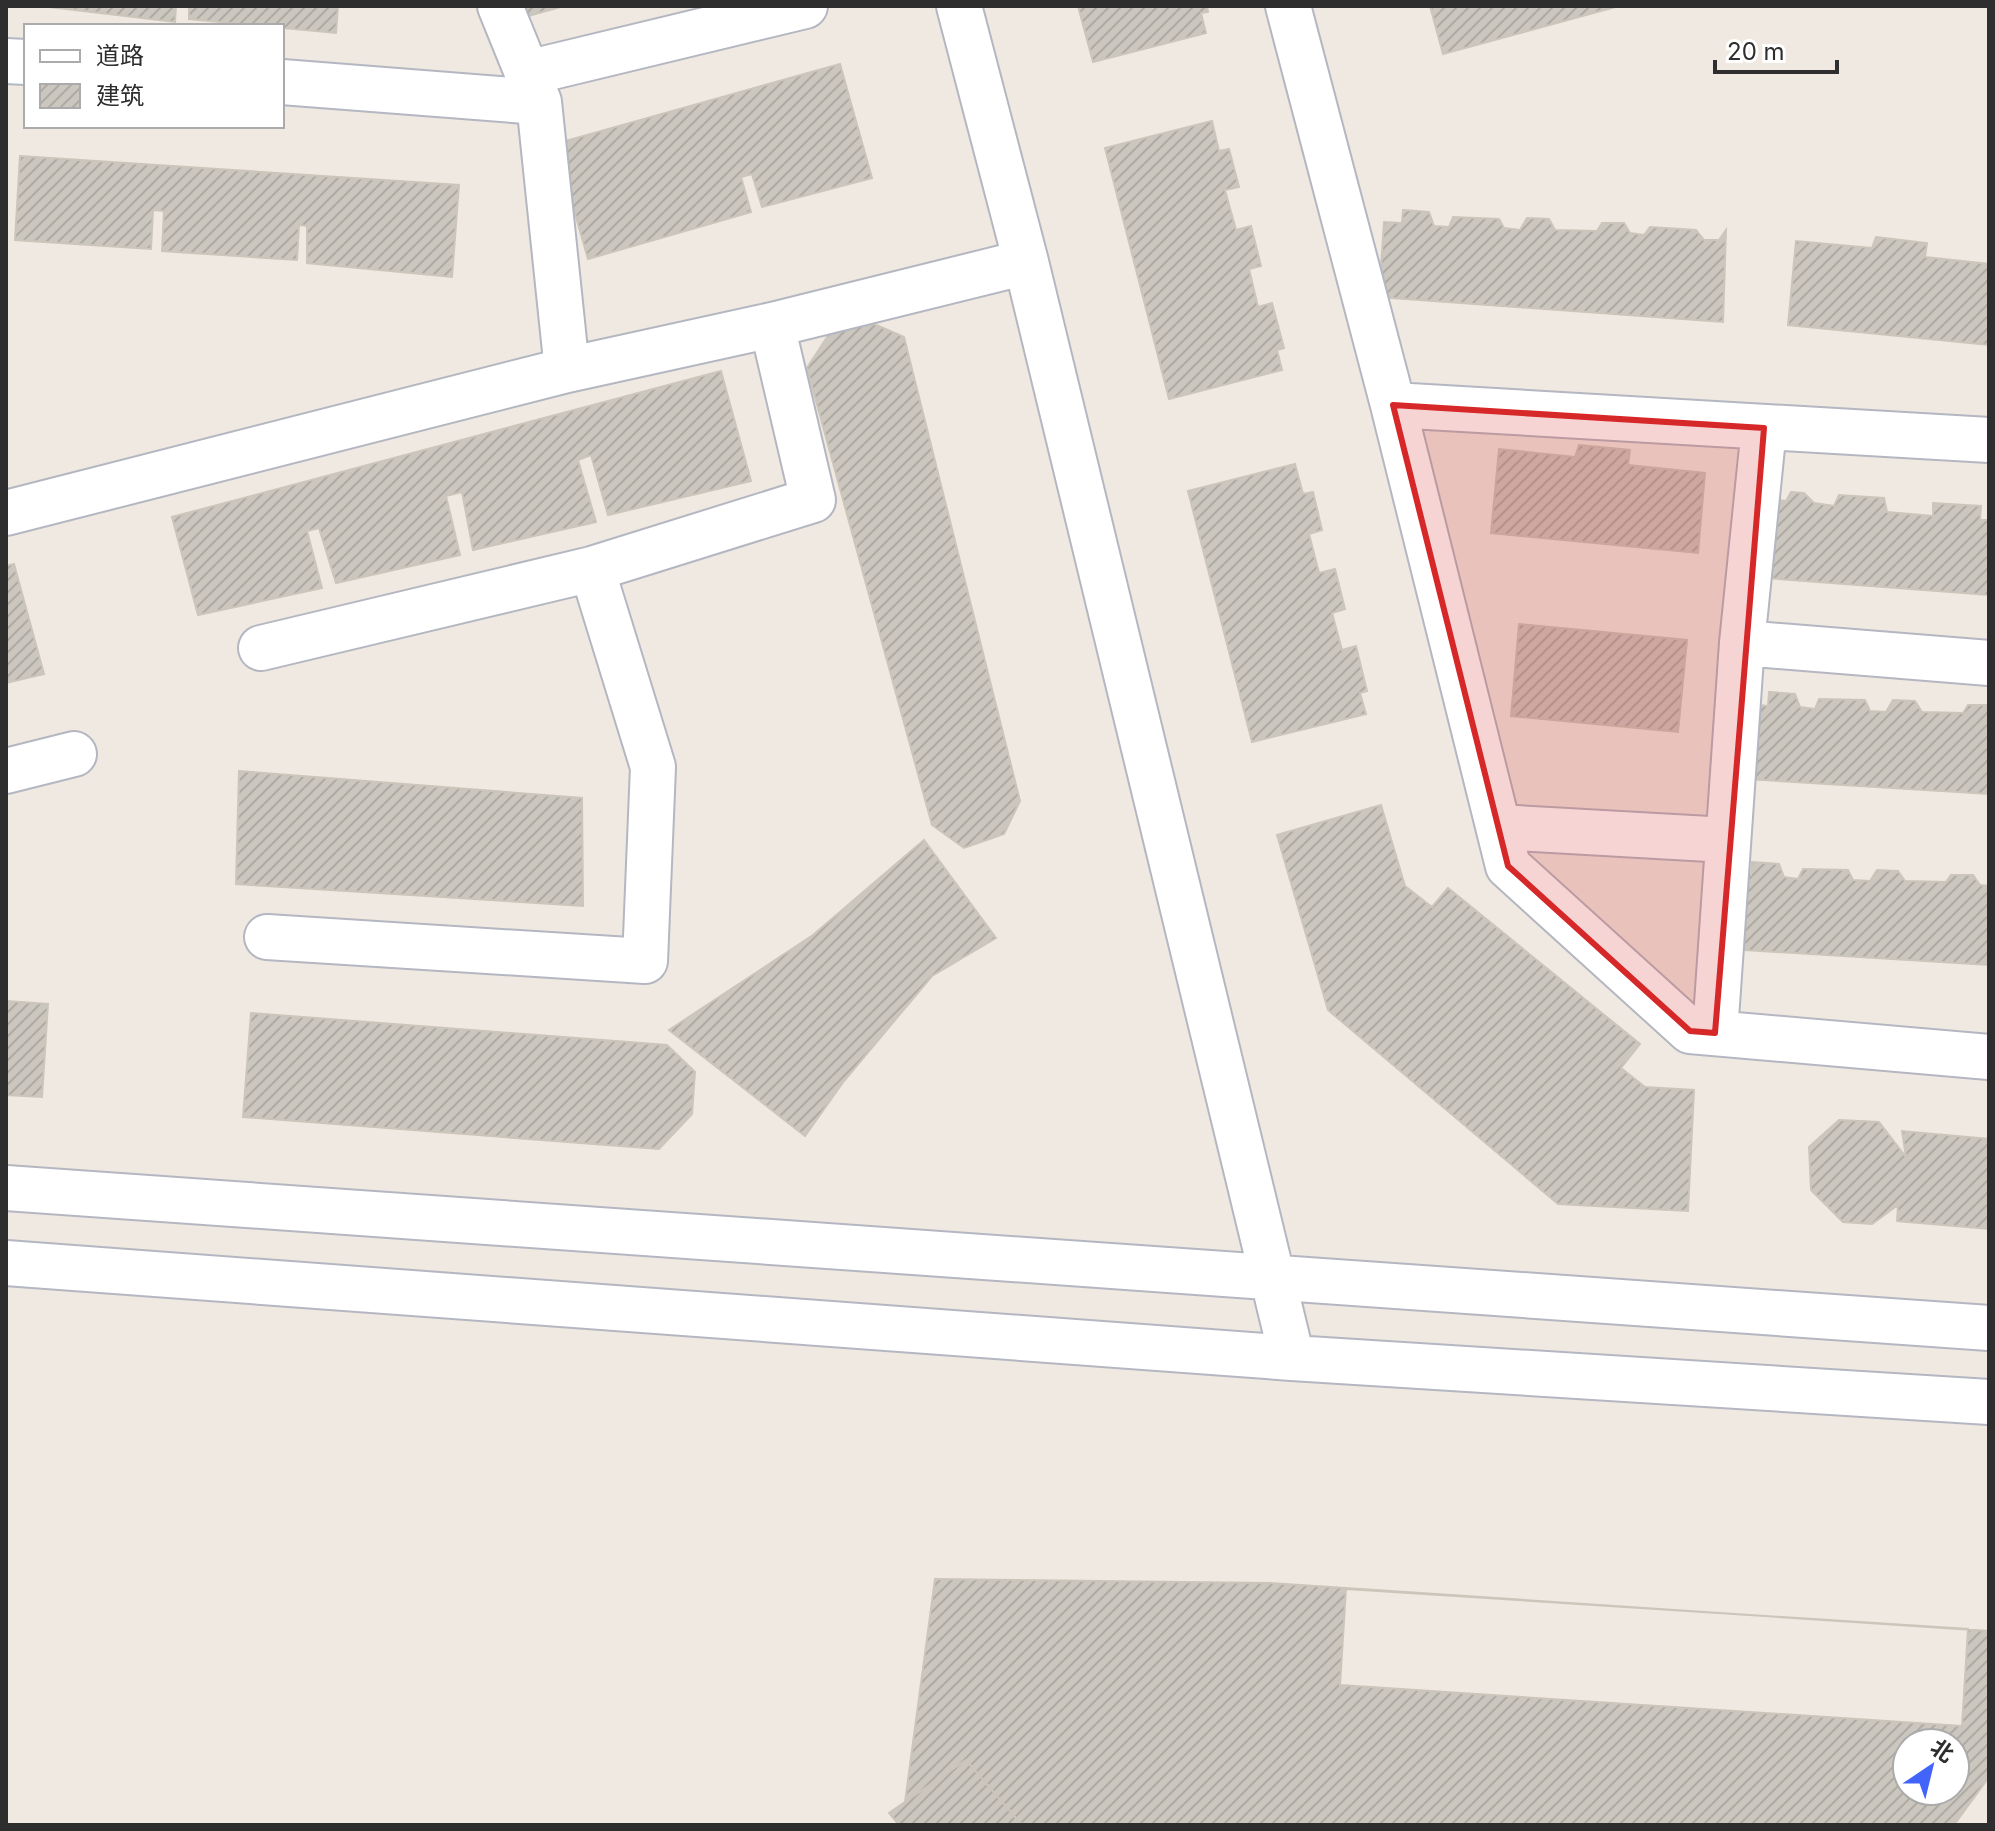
<svg xmlns="http://www.w3.org/2000/svg" width="1995" height="1831" font-family="Inter,'Noto Sans SC',sans-serif">
<defs>
<pattern id="building-hatch" width="6" height="6" patternUnits="userSpaceOnUse" patternTransform="scale(2)"><rect width="6" height="6" fill="#cbc7bf"/><path d="M-1 1l2-2M0 6l6-6M5 7l2-2" fill="none" stroke="#afaba4"/></pattern>
</defs>
<rect width="100%" height="100%" fill="#efe9e1"/>
<path fill="url(#building-hatch)" stroke="#cbc5ba" stroke-width="2" fill-rule="evenodd" d="M50 6H176L175 22 50 7Z
M189 6H338L336 33 189 19Z
M510 6H564L514 20Z
M1078 6H1207L1208 12 1201 13 1206 33 1093 62Z
M1430 6H1619L1443 54Z
M840 64 872 178 762 207 752 174 741 177 751 212 588 259 555 144Z
M1212 121 1219 151 1229 149 1239 187 1225 190 1236 230 1251 226 1261 266 1249 269 1258 307 1272 303 1284 348 1277 350 1282 370 1169 399 1105 148Z
M20 156 459 185 452 277 307 263V226L299 225 297 260 162 251 164 211 153 210 151 249 15 240Z
M1403 210 1429 212 1434 226 1449 227 1453 217 1499 219 1504 228 1520 230 1527 218 1549 219 1555 230 1597 231 1602 223H1624L1630 233 1644 235 1650 227 1696 230 1704 240H1719L1726 230 1723 322 1379 297 1384 222 1402 223Z
M1876 237 1927 243 1925 257 1989 264V345L1788 325 1796 241 1872 248Z
M867 321 904 337 1020 801 1004 834 964 848 932 825 807 368 829 334Z
M721 371 751 481 608 515 591 455 578 460 596 522 473 550 462 492 446 496 460 555 336 583 319 528 307 531 322 588 198 615 172 517Z
M1579 445 1630 450 1628 465 1705 473 1698 553 1491 533 1499 449 1575 457Z
M1295 464 1303 494 1313 492 1322 530 1309 534 1319 573 1335 569 1345 609 1332 613 1342 650 1356 646 1367 691 1360 693 1366 714 1252 742 1188 491Z
M1791 492 1804 493 1814 503 1834 506 1839 495 1884 498 1887 512 1933 516V503L1981 506 1980 520H1989V595L1753 577 1759 498 1786 501Z
M14 564 44 674 6 683V566Z
M1519 624 1687 640 1678 732 1511 716Z
M1769 692 1795 694 1800 707 1815 709 1819 699 1865 700 1870 711 1886 712 1893 700 1915 701 1922 712 1963 713 1968 705H1989V794L1746 779 1750 704 1768 706Z
M239 771 582 798 583 906 236 884Z
M1381 805 1405 886 1432 907 1448 888 1640 1044 1621 1068 1645 1087 1694 1090 1688 1211 1558 1204 1328 1010 1277 835Z
M924 840 996 938 932 976 844 1081 805 1136 669 1030 813 935Z
M1752 862 1779 864 1784 877 1798 879 1803 869 1848 870 1853 880 1870 881 1877 870 1898 871 1905 881 1946 882 1951 875H1973L1980 885 1989 886V965L1729 949 1733 874 1751 875Z
M6 1001 48 1004 42 1097 6 1095Z
M251 1013 667 1045 695 1072 692 1114 659 1149 243 1117Z
M1839 1120 1879 1122 1906 1157 1902 1131 1989 1139V1229L1897 1221 1898 1205 1872 1224 1843 1222 1811 1190 1809 1147Z
M935 1579 1270 1583 1989 1631V1825H1022L966 1760 905 1802ZM1907 1743H1955V1791H1907Z
M1346 1589 1968 1629 1962 1726 1340 1685Z
M966 1760 1022 1825H899L889 1813Z
M1989 1777V1825H1954Z"/>
<g fill="none" stroke-linecap="round" stroke-linejoin="round">
<g stroke="#b4b7c1" stroke-width="48">
<path id="minor" d="M500 6 539 102 567 370
M959 6 1026 262 1292 1358
M1288 6 1393 405 1508 866 1690 1031 1989 1057
M6 61 26 62
M527 73 805 6
M282 82 539 102
M1393 405 1989 440
M6 513 567 370 772 325 1026 262
M1742 643 1989 663
M261 648 592 569 813 500 772 325
M6 771 74 754
M1499 827 1727 840
M267 937 645 961 653 767 592 569
M1715 1033 1742 643 1764 428
M6 1188 1989 1328
M6 1263 1292 1358 1989 1402"/>
</g>
<use href="#minor" stroke="#fff" stroke-width="44"/>
</g>
<path fill="#d62828" fill-opacity="0.2" stroke="#d62828" stroke-width="6" stroke-linejoin="round" d="M1393 405 1764 428 1715 1033 1690 1031 1508 866Z"/>
<rect width="1995" height="1831" fill="none" stroke="#2e2e2e" stroke-width="16"/>
<rect x="24" y="24" width="260" height="104" fill="#ffffff" stroke="#ababab" stroke-width="2"/>
<rect x="40" y="50" width="40" height="12" fill="#ffffff" stroke="#ababab" stroke-width="2"/>
<text x="96" y="64" font-size="24" fill="#2e2e2e">道路</text>
<rect x="40" y="84" width="40" height="24" fill="url(#building-hatch)" stroke="#ababab" stroke-width="2"/>
<text x="96" y="104" font-size="24" fill="#2e2e2e">建筑</text>
<g transform="translate(1931 1767) rotate(35)"><circle r="38" fill="#ffffff" stroke="#ababab" stroke-width="2"/>
<path d="M0-6L14 30L0 20L-14 30Z" fill="#4264fb"/>
<text y="-12" font-size="22" font-weight="bold" text-anchor="middle" fill="#2e2e2e">北</text>
</g>
<path d="M1715 60v12h122v-12" fill="none" stroke="#2e2e2e" stroke-width="4"/>
<text x="1727" y="60" font-size="24" fill="#2e2e2e" stroke="#ffffff" stroke-width="6" paint-order="stroke">20 m</text>
</svg>
